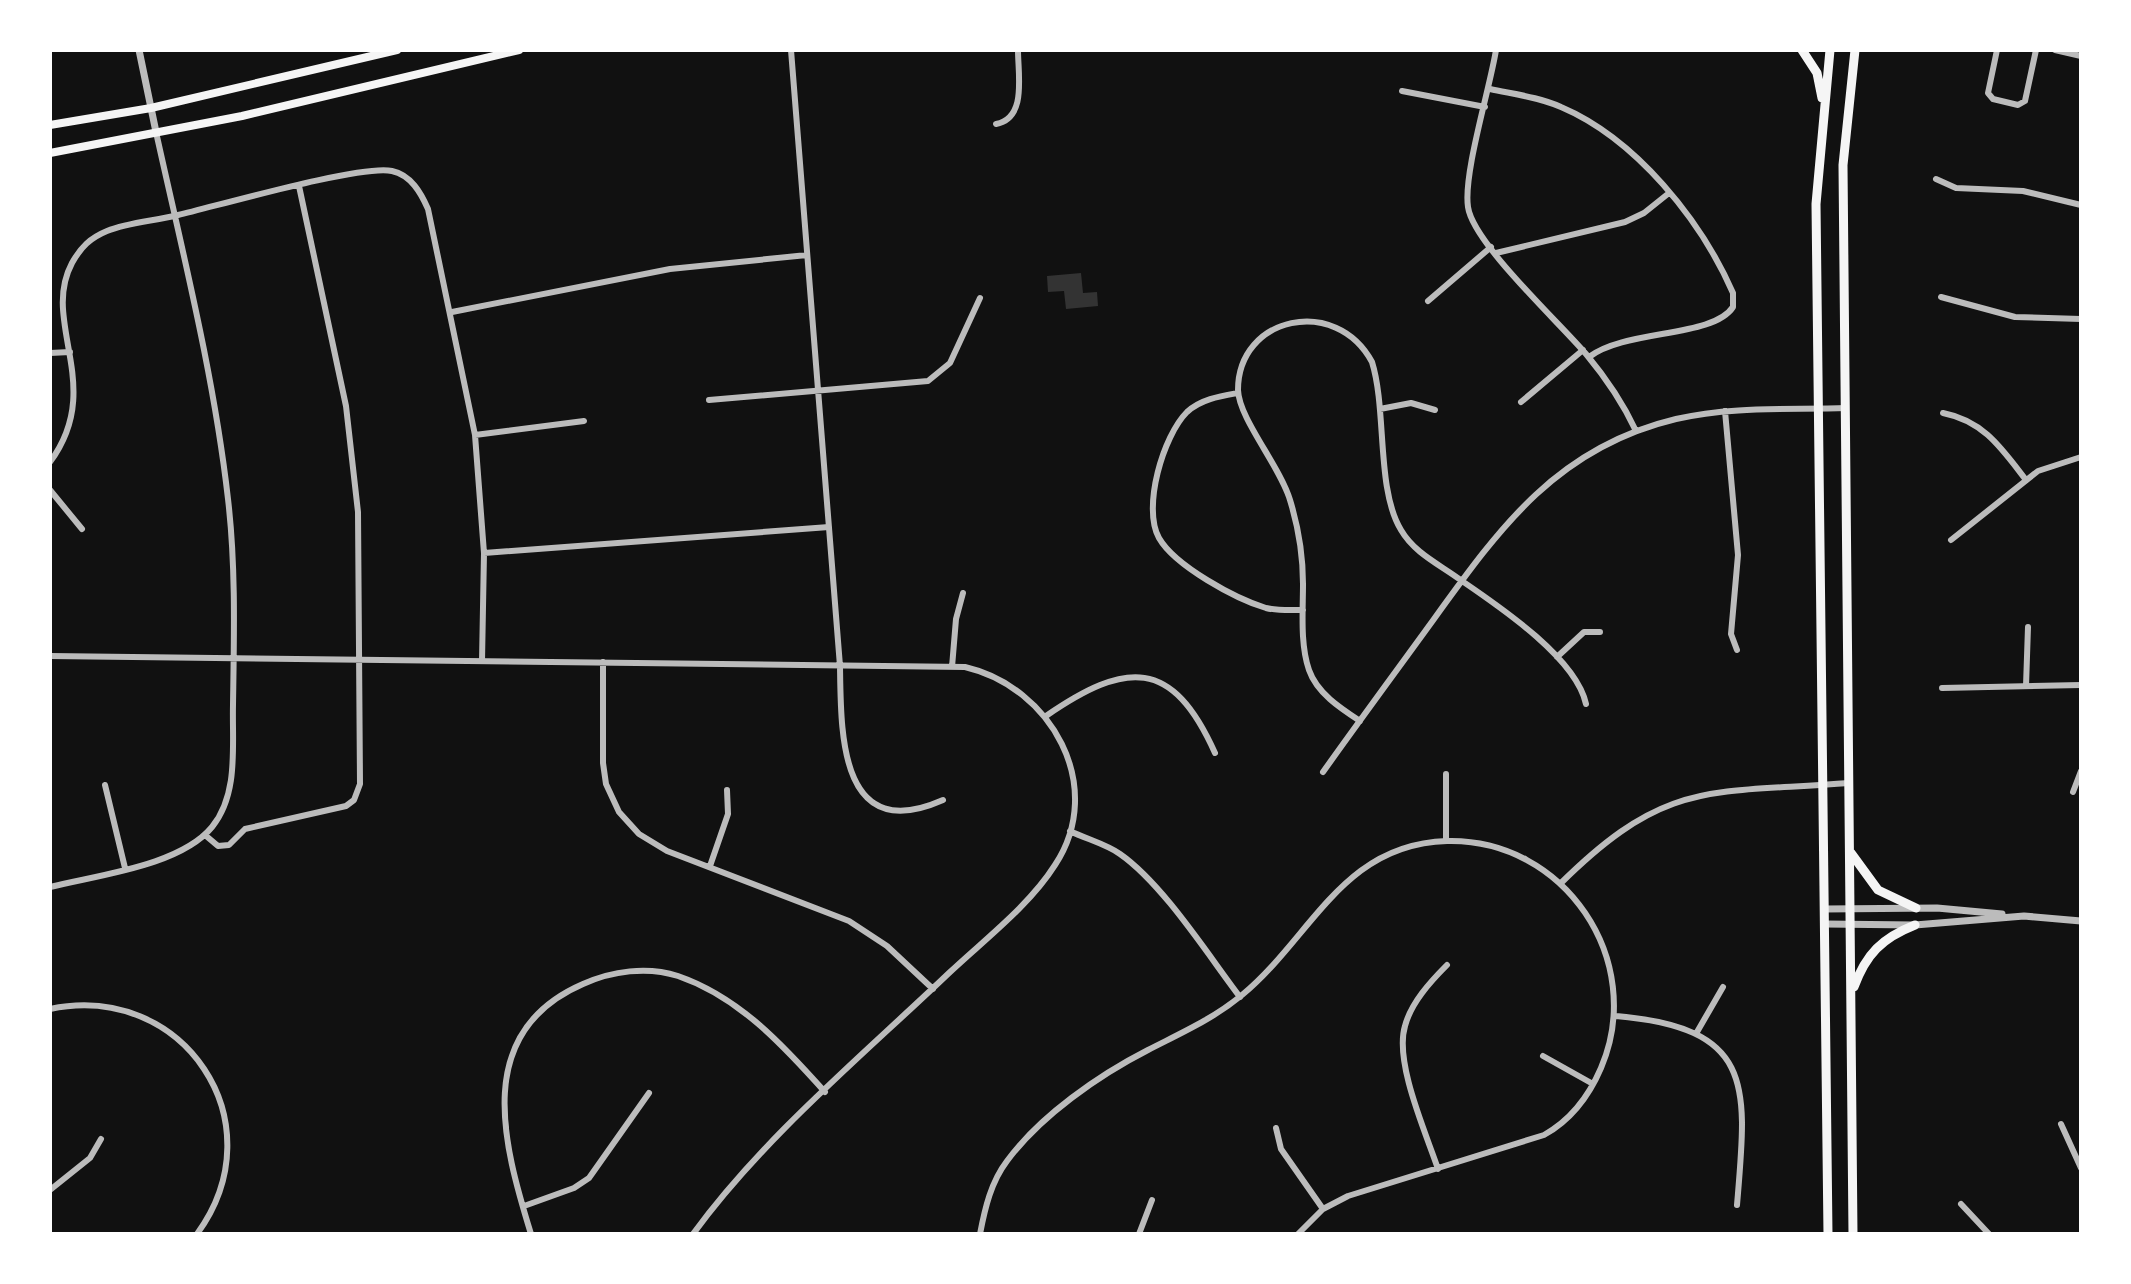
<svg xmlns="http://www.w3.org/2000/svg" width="2131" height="1284" font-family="Signika,sans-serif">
<rect width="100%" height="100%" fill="#111"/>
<path fill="#333" d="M1081 273 1083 293 1097 292 1098 306 1066 309 1064 291 1048 292 1047 276Z"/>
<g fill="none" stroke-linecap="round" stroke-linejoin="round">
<path stroke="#bcbcbc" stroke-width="6" d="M791 50 840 666C841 733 839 846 943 800
M1496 50C1490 88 1463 174 1468 207 1473 243 1559 322 1586 354 1606 378 1623 403 1636 431
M1997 50 1988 93 1993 99 2018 105 2025 101 2036 50
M2055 50 2081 56
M1490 89C1513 94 1539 97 1561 107 1636 139 1701 220 1733 293V307C1713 338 1626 329 1589 357
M1402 91 1485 107
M996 124C1027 118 1018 76 1018 50
M1936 179 1956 188 2023 191 2081 205
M1496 253 1625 222 1644 213 1669 193
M1941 297 2015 317 2081 319
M1428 301 1491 247
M452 312 670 269 807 255
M50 353 70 352
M1238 393C1221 396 1201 399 1187 412 1163 436 1142 508 1159 538 1175 566 1236 599 1266 608 1278 611 1291 610 1303 610
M709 400 928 381 950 363 980 298
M1521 402 1583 350
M1380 409 1411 403 1435 410
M1725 411 1738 555 1731 634 1737 650
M1943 413C1984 421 2002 449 2026 480
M475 435 584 421
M50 462C106 386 40 323 72 263 81 247 90 238 107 231 129 222 155 221 178 215 217 206 362 164 392 171 411 175 421 193 428 209L475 435 484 553 482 661
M50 490 82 529
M1951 540 2038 471 2081 457
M484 553 829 527
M50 656 965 667C1051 687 1107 786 1055 865 1029 906 984 940 949 973 862 1056 764 1137 693 1234
M1557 657 1584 632H1600
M603 662V763L606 784 619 812 639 834 667 851 849 921 887 946 933 989
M952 667 956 619 963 593
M2026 686 2028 627
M1942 688 2081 685
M1046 716C1126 661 1172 657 1215 753
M1360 721C1340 708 1317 693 1309 670 1300 644 1303 611 1303 584 1303 557 1298 526 1290 500 1280 466 1239 419 1238 390 1238 316 1336 295 1372 362 1387 410 1376 489 1401 530 1415 554 1441 565 1462 581 1500 607 1576 658 1586 704
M1323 772C1360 720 1397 670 1434 619 1501 526 1558 447 1676 419 1732 406 1789 410 1846 408
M1446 774V841
M105 785 125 868
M2073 792 2081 771
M1070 831C1086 839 1106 844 1120 854 1163 884 1208 955 1240 997
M205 835 218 846 229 845 245 829 346 806 354 800 360 784 358 512 346 406 299 186
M710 866 728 814 727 790
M1560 884C1667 778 1710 794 1849 783
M50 887C97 875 180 866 212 827 239 794 232 745 233 705 234 637 236 567 228 499 214 376 183 254 156 132
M50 1009C183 981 279 1122 197 1234
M1616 1016C1756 1028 1747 1086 1737 1205
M1697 1032 1723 987
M1543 1056 1593 1084
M2061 1124 2081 1168
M1276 1128 1281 1149 1323 1209
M1438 1169C1426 1133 1394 1062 1405 1026 1411 1003 1430 982 1447 965
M50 1190 90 1158 101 1139
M1961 1204 1989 1234
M524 1206 574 1188 589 1178 649 1093
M531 1234C503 1143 472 1032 583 984 612 971 647 966 678 976 739 997 783 1045 825 1092
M980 1234C985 1208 991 1182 1007 1161 1040 1116 1099 1075 1148 1050 1181 1033 1213 1019 1242 995 1312 937 1342 844 1447 841 1564 838 1647 960 1601 1068 1589 1096 1571 1120 1544 1135L1348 1196 1323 1209 1298 1234
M1139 1234 1152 1200"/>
<path stroke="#bcbcbc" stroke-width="7" d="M139 50 156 132
M1825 909 1937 908 2002 914
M1825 924 1915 925 2024 916 2081 921"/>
<path stroke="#f5f5f5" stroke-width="8" d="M50 125 151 108 397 50
M50 153 242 116 519 50"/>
<path stroke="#f5f5f5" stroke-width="9" d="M1802 50 1817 73 1822 98
M1851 853 1878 890 1916 908
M1854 987C1866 954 1882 938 1915 925
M1828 1234 1816 204 1830 50
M1853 1234 1843 165 1855 50"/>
</g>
<rect width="2131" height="1284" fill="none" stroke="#ffffff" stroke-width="104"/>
</svg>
